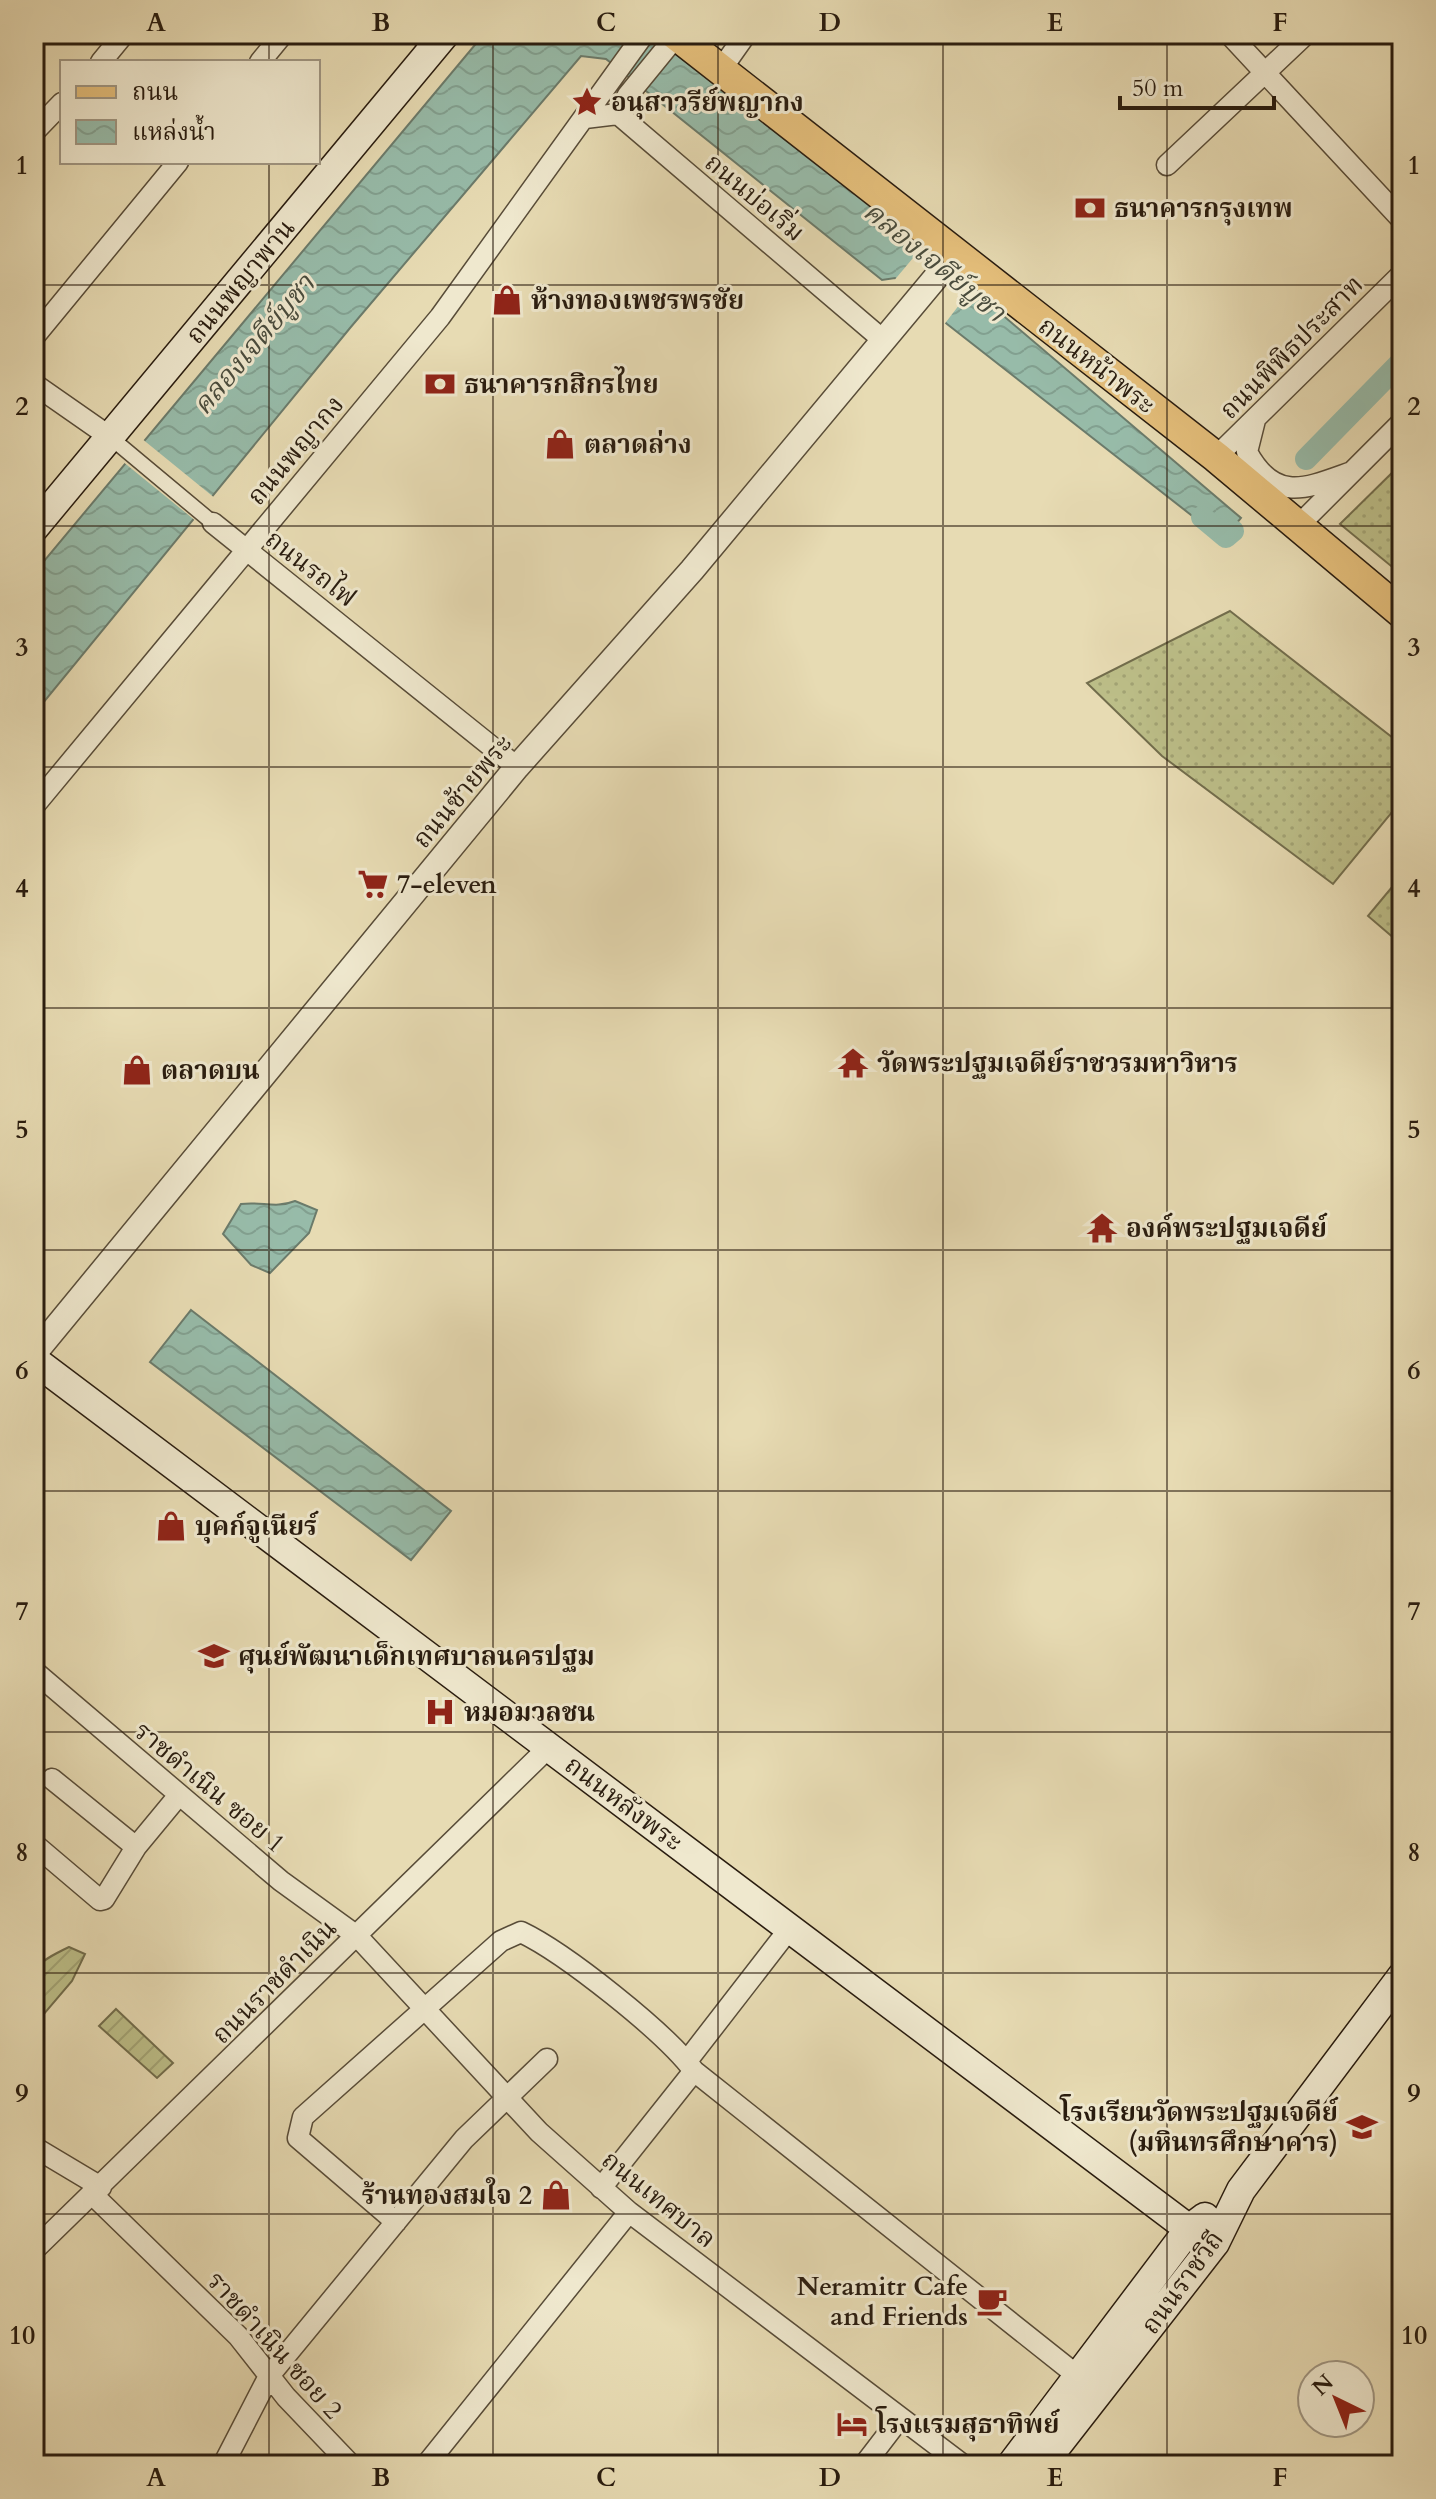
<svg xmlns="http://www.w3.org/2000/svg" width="1436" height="2499" font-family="Cardo,'Noto Serif Thai',serif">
<defs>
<pattern id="grass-dots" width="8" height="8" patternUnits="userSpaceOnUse" patternTransform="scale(2)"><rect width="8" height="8" fill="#bcbe88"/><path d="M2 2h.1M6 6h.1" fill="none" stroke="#a2a374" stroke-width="1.8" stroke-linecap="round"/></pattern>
<pattern id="garden-furrows" width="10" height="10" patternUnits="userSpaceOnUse" patternTransform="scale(2)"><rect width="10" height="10" fill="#bcbe88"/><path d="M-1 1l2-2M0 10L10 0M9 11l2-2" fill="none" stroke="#a2a374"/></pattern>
<pattern id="water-waves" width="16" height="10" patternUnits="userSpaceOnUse" patternTransform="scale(2)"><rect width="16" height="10" fill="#97bba9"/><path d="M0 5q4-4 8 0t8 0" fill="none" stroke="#82a090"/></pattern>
</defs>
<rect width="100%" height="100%" fill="#e7dbb3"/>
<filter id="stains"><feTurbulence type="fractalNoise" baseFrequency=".0025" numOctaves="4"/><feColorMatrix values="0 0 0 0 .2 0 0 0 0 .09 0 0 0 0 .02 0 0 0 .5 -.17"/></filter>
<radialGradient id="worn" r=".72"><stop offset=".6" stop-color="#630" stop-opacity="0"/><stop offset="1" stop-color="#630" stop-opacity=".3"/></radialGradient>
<path fill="url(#grass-dots)" stroke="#726d4c" stroke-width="2" d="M1402 463V575L1340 524Z
M1230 611 1402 745V800L1333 884 1162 756 1087 683Z
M1402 875V945L1368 916Z"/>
<path fill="url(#garden-furrows)" stroke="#726d4c" stroke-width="2" d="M69 1947 85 1954 72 1981 38 2021 34 2018C34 1970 23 1969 69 1947Z
M116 2009 173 2063 157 2078 99 2026Z"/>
<path fill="url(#water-waves)" stroke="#6b7b6b" stroke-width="2" d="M484 34H650L912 238 1241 518 1223 540 947 324 895 278 882 280 606 59 581 56 350 328 34 714V573Z
M295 1201 317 1210 309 1233 270 1273 251 1265 223 1234 241 1204C262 1201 275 1209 295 1201Z
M191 1310 451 1511 411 1560 150 1362Z"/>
<path fill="#e7dbb3" d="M913 236 977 289 966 296 943 326 892 283 913 258Z
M141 438 216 499 197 522 122 461Z"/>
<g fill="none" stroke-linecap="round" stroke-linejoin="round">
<path stroke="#97bba9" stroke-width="22" d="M1306 459 1402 361
M1202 517 1226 537 1233 531"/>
<g stroke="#584c38" stroke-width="17">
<path id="pedestrian" d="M110 437 213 523"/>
</g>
<g stroke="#584c38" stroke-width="23">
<path id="minor" d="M419 34 435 47
M1229 34 1402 220
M101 62 124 34
M260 62 283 34
M722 68 746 34
M618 114 628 95 677 35
M585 118 618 114 883 340
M34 132 62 103
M1167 165 1306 34
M34 337 178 162
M34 384 110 437
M1255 420 1247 452C1275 504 1307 488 1352 472
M1216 457 1402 274
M213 523 517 767
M1298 526 1402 422
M34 806 440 317 644 34
M34 1671 281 1881 357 1936 539 2132 629 2212 963 2465
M52 1779 136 1847
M34 1844 100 1900 104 1899 136 1847 179 1795
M687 2061 790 1928
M34 2147 101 2187
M601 2188 694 2071 1079 2377
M92 2194 238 2336 286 2397 351 2465
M396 2222 298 2138 303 2117 501 1941 521 1932C565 1953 665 2032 694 2071
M34 2250 549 1747
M223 2465 269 2376 464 2139 547 2059
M426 2465 629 2212
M864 2465 900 2418"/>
</g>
<g stroke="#584c38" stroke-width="27">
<path id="tertiary" d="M34 1354 517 767 692 570 942 270"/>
</g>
<g stroke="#291c0f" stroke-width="31">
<path id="secondary" d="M34 528 445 34
M34 1360 1189 2229 1215 2243
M1011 2465 1189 2229 1205 2217
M1042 2465 1215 2243 1241 2190 1402 1976"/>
</g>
<g stroke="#291c0f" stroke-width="33">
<path id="primary" d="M675 34 1216 457 1402 613"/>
</g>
<use href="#pedestrian" stroke="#efe8ce" stroke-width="14"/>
<use href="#minor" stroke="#efe8ce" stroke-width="20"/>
<use href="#tertiary" stroke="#efe8ce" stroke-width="24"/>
<use href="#secondary" stroke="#efe8ce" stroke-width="28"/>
<use href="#primary" stroke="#e4be7a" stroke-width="30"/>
</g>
<path fill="none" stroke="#291c0f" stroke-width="2" stroke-opacity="0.55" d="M269 34V62M493 34V2465M718 34V2465M943 34V2465M1167 34V2465M269 162V2465M34 285H1402M34 526H1402M34 767H1402M34 1008H1402M34 1250H1402M34 1491H1402M34 1732H1402M34 1973H1402M34 2214H1402"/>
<defs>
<g id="sight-bare" transform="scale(2.4)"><path d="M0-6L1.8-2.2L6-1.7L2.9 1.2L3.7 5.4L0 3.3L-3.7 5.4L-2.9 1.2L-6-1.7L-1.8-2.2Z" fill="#8f2418" stroke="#efe8ce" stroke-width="2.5" paint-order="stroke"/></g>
<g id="bank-bare" transform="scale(2.4)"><path d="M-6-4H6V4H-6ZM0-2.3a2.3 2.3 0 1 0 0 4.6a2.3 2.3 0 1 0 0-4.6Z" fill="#8f2418" stroke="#efe8ce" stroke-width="2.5" paint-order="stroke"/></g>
<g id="shop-bare" transform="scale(2.4)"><path d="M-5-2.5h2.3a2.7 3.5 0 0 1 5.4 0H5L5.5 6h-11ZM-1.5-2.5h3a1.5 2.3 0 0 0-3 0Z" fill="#8f2418" stroke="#efe8ce" stroke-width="2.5" paint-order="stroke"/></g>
<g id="supermarket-bare" transform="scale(2.4)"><path d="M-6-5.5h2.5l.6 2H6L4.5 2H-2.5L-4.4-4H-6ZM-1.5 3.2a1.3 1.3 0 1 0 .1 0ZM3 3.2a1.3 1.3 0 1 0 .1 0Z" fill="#8f2418" stroke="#efe8ce" stroke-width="2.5" paint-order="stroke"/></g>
<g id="temple-bare" transform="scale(2.4)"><path d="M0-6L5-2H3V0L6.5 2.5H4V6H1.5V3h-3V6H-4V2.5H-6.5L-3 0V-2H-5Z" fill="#8f2418" stroke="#efe8ce" stroke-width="2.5" paint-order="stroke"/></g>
<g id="school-bare" transform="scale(2.4)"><path d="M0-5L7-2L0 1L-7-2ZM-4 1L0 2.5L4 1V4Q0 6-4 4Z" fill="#8f2418" stroke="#efe8ce" stroke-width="2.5" paint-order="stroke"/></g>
<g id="hospital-bare" transform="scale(2.4)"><path d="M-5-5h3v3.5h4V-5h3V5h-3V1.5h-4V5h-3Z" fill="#8f2418" stroke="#efe8ce" stroke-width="2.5" paint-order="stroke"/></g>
<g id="cafe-bare" transform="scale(2.4)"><path d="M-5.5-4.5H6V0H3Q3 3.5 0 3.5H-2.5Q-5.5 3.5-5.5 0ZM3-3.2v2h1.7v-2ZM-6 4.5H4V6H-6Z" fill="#8f2418" stroke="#efe8ce" stroke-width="2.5" paint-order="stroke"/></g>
<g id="hotel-bare" transform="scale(2.4)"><path d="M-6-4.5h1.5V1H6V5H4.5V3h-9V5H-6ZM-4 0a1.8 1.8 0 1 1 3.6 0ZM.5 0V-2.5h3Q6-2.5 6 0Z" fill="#8f2418" stroke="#efe8ce" stroke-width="2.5" paint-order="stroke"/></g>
</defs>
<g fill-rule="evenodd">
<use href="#sight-bare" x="587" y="102"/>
<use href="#bank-bare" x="1090" y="208"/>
<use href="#shop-bare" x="507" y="300"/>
<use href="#bank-bare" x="440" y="384"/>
<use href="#shop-bare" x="560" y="444"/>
<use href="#supermarket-bare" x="373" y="884"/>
<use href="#temple-bare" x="853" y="1063"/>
<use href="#shop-bare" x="137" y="1070"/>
<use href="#temple-bare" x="1102" y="1228"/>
<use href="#shop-bare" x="171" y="1526"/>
<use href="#school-bare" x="214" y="1656"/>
<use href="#hospital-bare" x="440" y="1712"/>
<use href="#school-bare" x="1362" y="2127"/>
<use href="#shop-bare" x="556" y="2195"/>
<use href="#cafe-bare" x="992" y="2301"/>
<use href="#hotel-bare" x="852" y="2424"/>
</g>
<g text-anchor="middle" stroke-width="6" stroke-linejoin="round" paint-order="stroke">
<g font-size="26" font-weight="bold" fill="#291c0f" stroke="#efe8ce" text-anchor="start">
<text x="611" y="111">อนุสาวรีย์พญากง</text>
<text x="1114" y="217">ธนาคารกรุงเทพ</text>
<text x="531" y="309">ห้างทองเพชรพรชัย</text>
<text x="464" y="393">ธนาคารกสิกรไทย</text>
<text x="584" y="453">ตลาดล่าง</text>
<text x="397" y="893">7-eleven</text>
<text x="877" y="1072">วัดพระปฐมเจดีย์ราชวรมหาวิหาร</text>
<text x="161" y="1079">ตลาดบน</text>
<text x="1126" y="1237">องค์พระปฐมเจดีย์</text>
<text x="195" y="1535">บุคก์จูเนียร์</text>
<text x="238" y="1665">ศุนย์พัฒนาเด็กเทศบาลนครปฐม</text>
<text x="464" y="1721">หมอมวลชน</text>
<text x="1338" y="2121" text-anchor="end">โรงเรียนวัดพระปฐมเจดีย์<tspan x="1338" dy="30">(มหินทรศึกษาคาร)</tspan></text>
<text x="532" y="2204" text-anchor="end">ร้านทองสมใจ 2</text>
<text x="968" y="2295" text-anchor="end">Neramitr Cafe<tspan x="968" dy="30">and Friends</tspan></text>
<text x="876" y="2433">โรงแรมสุธาทิพย์</text>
</g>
<g font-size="26" fill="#291c0f" stroke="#efe8ce">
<text transform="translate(755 197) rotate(40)" y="9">ถนนบ่อเริ่ม</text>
<text transform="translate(240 281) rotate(-50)" y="9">ถนนพญาพาน</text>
<text transform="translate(1291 347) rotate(-45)" y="9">ถนนพิพิธประสาท</text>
<text transform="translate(1097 365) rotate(38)" y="9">ถนนหน้าพระ</text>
<text transform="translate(295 450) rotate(-50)" y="9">ถนนพญากง</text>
<text transform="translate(311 568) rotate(38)" y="9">ถนนรถไฟ</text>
<text transform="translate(462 791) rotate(-50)" y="9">ถนนซ้ายพระ</text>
<text transform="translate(210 1787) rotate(40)" y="9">ราชดำเนิน ซอย 1</text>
<text transform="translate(624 1803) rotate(37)" y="9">ถนนหลังพระ</text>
<text transform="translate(274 1981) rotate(-45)" y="9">ถนนราชดำเนิน</text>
<text transform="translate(659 2199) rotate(39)" y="9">ถนนเทศบาล</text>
<text transform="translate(1182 2282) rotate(-54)" y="9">ถนนราชวิถี</text>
<text transform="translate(275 2345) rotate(48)" y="9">ราชดำเนิน ซอย 2</text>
</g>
<g font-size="28" font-style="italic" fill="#4a4c3d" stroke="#efe8ce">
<text transform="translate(935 261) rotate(39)" y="10">คลองเจดีย์บูชา</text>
<text transform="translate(253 344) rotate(-50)" y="10">คลองเจดีย์บูชา</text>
</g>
</g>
<rect width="1436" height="2499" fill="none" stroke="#e7dbb3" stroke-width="88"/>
<rect x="60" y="60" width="260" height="104" fill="#efe8ce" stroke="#a09682" stroke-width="2"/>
<rect x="76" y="86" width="40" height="12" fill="#e4be7a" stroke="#a09682" stroke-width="2"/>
<text x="132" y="100" font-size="24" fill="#291c0f">ถนน</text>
<rect x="76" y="120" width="40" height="24" fill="url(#water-waves)" stroke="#a09682" stroke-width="2"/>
<text x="132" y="140" font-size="24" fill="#291c0f">แหล่งน้ำ</text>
<g transform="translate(1336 2399) rotate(317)"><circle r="38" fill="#efe8ce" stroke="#a09682" stroke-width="2"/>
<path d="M0-6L14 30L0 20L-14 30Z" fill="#8f2418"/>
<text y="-12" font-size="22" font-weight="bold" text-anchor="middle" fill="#291c0f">N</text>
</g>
<path d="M1120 96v12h154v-12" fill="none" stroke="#291c0f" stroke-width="4"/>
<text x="1132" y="96" font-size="24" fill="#291c0f" stroke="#efe8ce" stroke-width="6" paint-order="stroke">50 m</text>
<rect x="44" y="44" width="1348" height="2411" fill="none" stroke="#291c0f" stroke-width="3"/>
<g font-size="26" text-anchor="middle" font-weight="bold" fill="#291c0f">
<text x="156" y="31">A</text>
<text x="381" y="31">B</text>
<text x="606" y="31">C</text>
<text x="830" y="31">D</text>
<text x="1055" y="31">E</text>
<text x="1280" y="31">F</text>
<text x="22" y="174">1</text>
<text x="1414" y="174">1</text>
<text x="22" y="415">2</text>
<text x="1414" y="415">2</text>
<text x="22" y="656">3</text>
<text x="1414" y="656">3</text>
<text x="22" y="897">4</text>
<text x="1414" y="897">4</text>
<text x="22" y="1138">5</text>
<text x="1414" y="1138">5</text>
<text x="22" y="1379">6</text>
<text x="1414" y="1379">6</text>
<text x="22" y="1620">7</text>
<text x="1414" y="1620">7</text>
<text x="22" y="1861">8</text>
<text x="1414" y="1861">8</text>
<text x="22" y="2102">9</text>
<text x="1414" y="2102">9</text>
<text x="22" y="2344">10</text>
<text x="1414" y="2344">10</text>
<text x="156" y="2486">A</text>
<text x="381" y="2486">B</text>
<text x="606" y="2486">C</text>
<text x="830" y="2486">D</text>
<text x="1055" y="2486">E</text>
<text x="1280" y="2486">F</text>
</g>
<rect width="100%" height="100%" filter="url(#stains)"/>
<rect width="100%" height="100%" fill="url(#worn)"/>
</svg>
